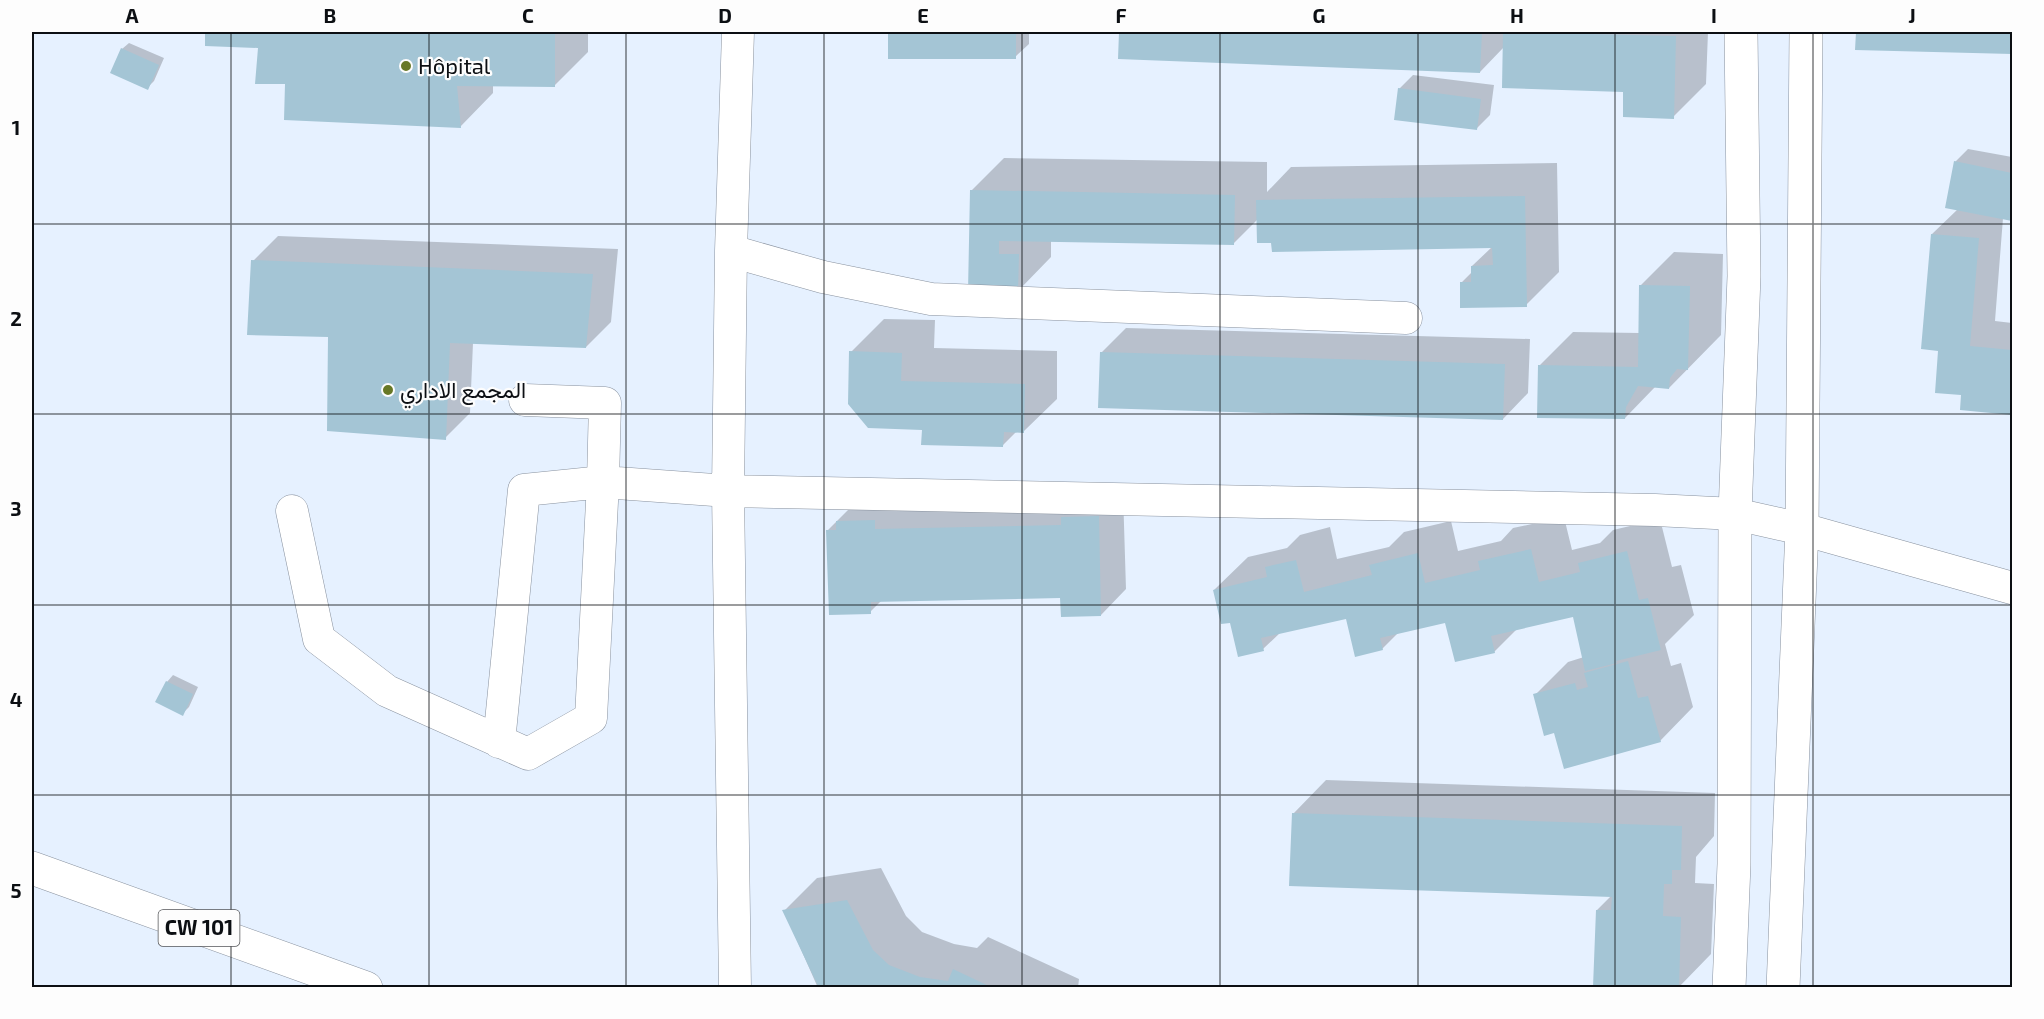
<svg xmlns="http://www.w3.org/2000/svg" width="2044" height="1019" font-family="'Exo 2',Vazirmatn,sans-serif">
<rect width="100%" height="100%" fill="#e6f1ff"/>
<path fill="#0003" d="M207 32H588V52L555 85H493V93L460 127 287 83 259 47 207 44Z
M889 32H1029V44L1015 57 890 58Z
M1120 32H1708L1706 84 1673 117 1625 90 1504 47 1480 72 1119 57Z
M1857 32H2012V52L1857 48Z
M129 43 164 58 154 81 147 88 122 49Z
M1413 75 1494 85 1490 115 1476 129 1399 89Z
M1968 149 2012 157V220L2003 218 1995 321 2012 323V413L1962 409 1963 394 1940 349 1932 234 1958 209 1955 162Z
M1004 158 1267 162V192L1291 167 1557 163 1559 272 1526 305 1461 283 1472 272V266L1492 247 1273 241 1258 219 1233 244 1051 241V257L1018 291 970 290 971 191Z
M278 236 618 249 611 322 586 347 473 343 470 413 445 438 253 261Z
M1674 252 1723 254 1721 335 1669 388 1656 386 1625 418 1540 365 1573 332 1640 333V286Z
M884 319 935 320 934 348 1057 351V399L1023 432 1017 431 1003 445 923 429 851 352Z
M1126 328 1530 339 1528 393 1503 419 1101 353Z
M1123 492 1126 589 1101 615 1062 596 882 600 870 612 828 530 862 496Z
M1564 517 1572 550 1600 543 1613 530 1660 519 1672 567 1681 565 1694 615 1665 644 1671 666 1681 663 1693 707 1660 741 1555 731 1535 695 1568 662 1584 657 1574 615 1518 628 1494 652 1447 621 1399 632 1382 649 1347 617 1281 632 1263 649 1231 621 1214 590 1248 557 1287 548 1300 535 1330 527 1337 559 1389 547 1404 532 1451 521 1458 551 1501 541 1513 528Z
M173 675 198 687 189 707 182 714 167 682Z
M1326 780 1715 793 1714 836 1696 857 1695 883 1714 884 1711 954 1678 988 1597 910 1612 895 1293 814Z
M881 868 906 916 922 932 954 944 977 948 988 937 1079 979 1078 988H818L784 911 817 878Z"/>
<path fill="#a4c5d5" d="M205 32H555V87L457 86 461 128 284 120 285 84H255L258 48 205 46Z
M888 32H1016V59H888Z
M1119 32H1482L1480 73 1118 59Z
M1503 32 1676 36 1674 119 1623 117V92L1502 88Z
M1856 32H2012V54L1855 50Z
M121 48 159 65 148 90 110 73Z
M1398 88 1481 99 1477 130 1394 120Z
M1954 161 2012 173V221L1945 208Z
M970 190 1235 195 1234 245 999 241V254H1019L1018 292H968Z
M1525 196 1527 307 1460 308V282H1471V266L1493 265 1492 248 1272 252 1271 243H1257L1256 200Z
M1931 234 1979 238 1970 346 2012 350V415L1960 410 1961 395 1935 393 1938 351 1921 349Z
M251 260 593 274 586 348 450 343 446 440 327 431 328 337 247 335Z
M1639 285 1690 286 1688 370 1677 369 1670 378 1669 389 1638 386 1626 407 1625 419 1537 418 1538 365 1638 367Z
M849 351 902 353 901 381 1025 384 1024 433 1004 432 1003 447 921 445 922 430 868 428 848 404Z
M1100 352 1505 364 1503 420 1098 408Z
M1099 516 1101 616 1061 617 1060 598 871 602V614L829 615 826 530H836V521L875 520V529L1061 525V517Z
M1531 549 1539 582 1580 572 1578 563 1627 551 1639 600 1648 598 1661 650 1616 661 1617 663 1585 671 1573 617 1491 636 1495 653 1455 662 1445 623 1380 638 1383 650 1355 657 1346 619 1261 638 1264 651 1238 657 1230 623 1221 624 1213 590 1267 577 1265 567 1296 560 1304 592 1372 575 1369 565 1418 553 1425 583 1480 570 1478 561Z
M1628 661 1638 698 1648 696 1661 742 1564 769 1554 733 1544 736 1533 694 1575 683 1577 690 1588 687 1584 673Z
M166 681 193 694 183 716 155 702Z
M1292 813 1682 826 1681 870H1672V884H1664L1663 916 1681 917 1679 988 1593 987 1596 910H1611L1612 897 1289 886Z
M847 900 873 950 889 965 920 977 948 981 953 969 993 988H817L818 986 782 910Z"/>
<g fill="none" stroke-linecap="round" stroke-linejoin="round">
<g stroke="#89929f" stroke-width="33">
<path id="minor" d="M731 251 823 277 931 299 1406 318
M292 511 319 639 387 691 528 754 591 718 603 482 728 491 1655 510 1735 514 1802 529 2012 588
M499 742 524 490 603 482 605 403 525 400
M735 988 728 491 731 251 738 32"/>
</g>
<g stroke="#89929f" stroke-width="34">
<path id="secondary" d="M1729 988 1734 864 1735 514 1744 276 1741 32
M1783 988 1802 529 1806 32"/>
</g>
<g stroke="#89929f" stroke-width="34">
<path id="primary" d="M32 868 366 988"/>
</g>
<use href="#minor" stroke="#fff" stroke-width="32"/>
<use href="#secondary" stroke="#fff" stroke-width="33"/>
<use href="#primary" stroke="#fff" stroke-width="33"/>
</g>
<path fill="none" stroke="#0c0f13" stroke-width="1.5" stroke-opacity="0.55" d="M231 32V988M429 32V988M626 32V988M824 32V988M1022 32V988M1220 32V988M1418 32V988M1615 32V988M1813 32V988M32 224H2012M32 414H2012M32 605H2012M32 795H2012"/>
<g fill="#677826" stroke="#fdfdfd" stroke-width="2">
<circle cx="406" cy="66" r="6"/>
<circle cx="388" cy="390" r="6"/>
</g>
<g text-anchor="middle" stroke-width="4.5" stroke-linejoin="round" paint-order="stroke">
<rect fill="#fdfdfd" stroke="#545659" stroke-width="1.5" x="158.5" y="910" width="81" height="36" rx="4.5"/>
<g font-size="21" font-weight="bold" fill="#0c0f13">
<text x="199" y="935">CW 101</text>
</g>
<g font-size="22" fill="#0c0f13" stroke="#fdfdfd" text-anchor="start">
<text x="418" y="74">Hôpital</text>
<text x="400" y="398">المجمع الاداري</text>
</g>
</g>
<rect width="2044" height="1019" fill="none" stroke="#fdfdfd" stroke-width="66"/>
<rect x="33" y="33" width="1978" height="953" fill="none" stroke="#0c0f13" stroke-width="2"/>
<g font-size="20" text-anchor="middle" font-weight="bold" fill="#0c0f13">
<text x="132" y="23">A</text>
<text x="330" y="23">B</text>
<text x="528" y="23">C</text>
<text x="725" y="23">D</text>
<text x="923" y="23">E</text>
<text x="1121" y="23">F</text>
<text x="1319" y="23">G</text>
<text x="1517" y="23">H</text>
<text x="1714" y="23">I</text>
<text x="1912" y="23">J</text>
<text x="16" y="135">1</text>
<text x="16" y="326">2</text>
<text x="16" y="516">3</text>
<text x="16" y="707">4</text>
<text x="16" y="898">5</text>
</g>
</svg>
